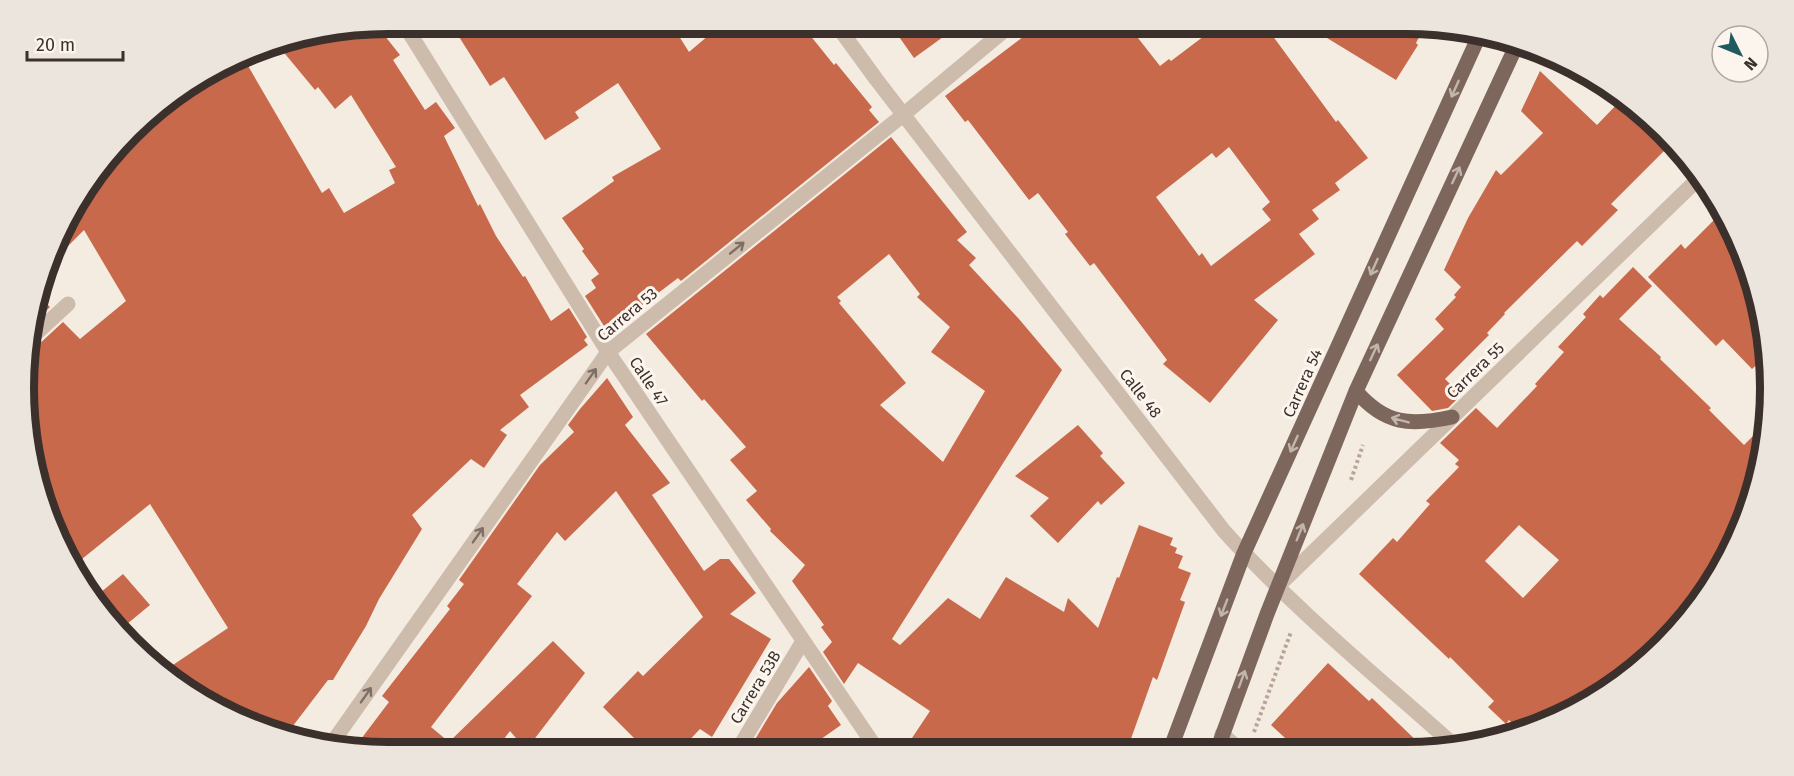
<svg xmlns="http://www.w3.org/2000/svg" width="1794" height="776" font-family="'Fira Sans',sans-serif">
<rect width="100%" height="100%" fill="#f4ebe1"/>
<path fill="#c8694b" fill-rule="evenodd" d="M451 24H660L670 38 677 33 689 52 722 24H801L834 65 836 63 872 107 869 110 879 122 681 281 678 278 629 315 626 311 604 326 585 296 596 288 591 280 599 274 582 251 584 249 562 218 614 181 612 177 661 149 618 83 575 112 579 118 545 140 504 77 490 86Z
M890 24H961L914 58Z
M1040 24H1127L1160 66 1169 59 1171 61 1220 24H1264L1336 122 1338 120 1368 158 1335 183 1340 190 1312 210 1319 219 1299 234 1315 254 1254 300 1278 320 1210 403 1163 364 1167 360 1094 263 1090 266 1065 234 1068 232 1038 193 1029 200 968 120 965 122 945 96ZM1229 147 1270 202 1262 209 1271 220 1211 266 1202 253 1199 256 1156 197 1212 153 1216 158Z
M1304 24H1406L1424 27 1416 43 1418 45 1396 80Z
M377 26 400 55 393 60 425 110 436 102 455 128 444 136 478 206 480 204 496 236 523 277 525 276 551 321 569 308 587 337 584 340 588 345 520 395 529 407 500 430 507 435 484 468 471 459 412 515 422 529 379 599 366 626 333 680H328L286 735 271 733 164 671 228 628 150 504 82 559 59 530 27 436 30 348 37 346 63 322 80 339 126 301 84 230 52 262 73 206 148 114 244 59 322 193 329 188 344 213 395 183 389 170 396 167 351 95 335 109 318 87 315 90 276 43Z
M1540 71 1597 125 1621 100 1646 115 1670 145 1611 204 1618 210 1582 246 1577 241 1504 313 1505 314 1487 333 1489 335 1445 379 1461 395 1448 408 1432 411 1397 375 1444 329 1435 319 1456 297 1454 295 1461 287 1444 270 1468 218 1496 170 1501 175 1543 133 1521 111Z
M891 137 967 232 957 240 976 258 969 265 1019 319 1062 370 892 639 900 645 948 598 980 619 1006 577 1064 612 1068 598 1098 628 1117 577 1119 578 1139 525 1173 538 1170 545 1177 548 1175 553 1183 556 1178 568 1191 573 1180 600 1185 602 1157 680 1153 677 1127 750H932L912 738 930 711 858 663 844 684 823 652 832 642 821 627 824 625 792 581 805 565 770 531 771 529 746 500 757 491 730 460 746 447 704 399 702 401 646 334ZM889 254 920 294 917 297 950 327 931 352 985 391 943 462 880 405 906 383 839 303 841 301 837 297Z
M1717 217 1735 235 1767 355 1752 369 1723 339 1716 346 1648 277 1681 244 1685 249Z
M1633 267 1652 286 1619 319 1661 357 1660 359 1711 408 1709 410 1744 445 1761 428 1751 505 1708 591 1646 662 1546 724 1520 731 1509 720 1506 724 1488 707 1494 701 1450 657 1449 659 1359 574 1393 538 1397 542 1430 504 1426 501 1459 467 1455 464 1459 460 1440 443 1476 408 1497 428 1537 386 1535 384 1564 352 1558 347 1586 317 1583 314 1600 295 1603 298ZM1519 525 1559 560 1523 598 1485 561Z
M39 296 50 307 31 325V317Z
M607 378 633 417 625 425 670 483 652 495 704 571 720 559H729L756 593 730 614 771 639 712 737 700 729 679 751H647L603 707 638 671 643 676 703 617 616 491 565 541 557 532 517 584 532 596 431 727 449 742 553 641 585 673 526 750 510 731 494 752H388L355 747 389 702 382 696 450 609 447 606 464 584 459 580 540 465 574 432 568 425 580 409Z
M1078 425 1103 453 1100 456 1125 483 1101 505 1098 501 1058 543 1030 516 1049 498 1015 476Z
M123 574 150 605 121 629 95 597Z
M1328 663 1369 701 1372 698 1425 749H1297L1271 725Z
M809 667 832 701 828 706 841 725 804 751H748L777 703Z"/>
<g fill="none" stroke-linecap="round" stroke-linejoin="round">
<path stroke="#b9a596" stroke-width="4" stroke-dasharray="3 3" stroke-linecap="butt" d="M1351 480 1363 445
M1254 732 1291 632"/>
<path stroke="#cdbbac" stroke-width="15" d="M404 24 608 352 878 751
M836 24 876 79 1224 531C1295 610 1378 677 1457 748
M30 339 68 304
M1278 586 1697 180
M1222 734 1239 749
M332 743 608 352 903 115 1012 24
M737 751 803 641"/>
<path stroke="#7d675c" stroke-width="15" d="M1356 391C1385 425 1411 426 1452 417
M1170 750 1244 553 1479 36
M1217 750 1267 614 1356 391 1518 42"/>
</g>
<defs><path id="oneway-shaft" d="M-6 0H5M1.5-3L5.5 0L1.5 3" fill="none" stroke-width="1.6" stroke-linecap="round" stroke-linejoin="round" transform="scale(1.5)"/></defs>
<g stroke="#c2b5ac">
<use href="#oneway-shaft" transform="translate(1455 89) rotate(114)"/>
<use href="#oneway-shaft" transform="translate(1456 175) rotate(-65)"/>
<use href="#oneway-shaft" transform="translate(1374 267) rotate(114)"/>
<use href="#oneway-shaft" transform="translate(1374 352) rotate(-65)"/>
<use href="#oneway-shaft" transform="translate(1400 420) rotate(-165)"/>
<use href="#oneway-shaft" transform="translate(1294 444) rotate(114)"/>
<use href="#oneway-shaft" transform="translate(1300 532) rotate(-68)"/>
<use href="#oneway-shaft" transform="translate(1224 608) rotate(111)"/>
<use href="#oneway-shaft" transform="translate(1242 679) rotate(-70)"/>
</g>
<g stroke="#7d6f65">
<use href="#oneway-shaft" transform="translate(737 248) rotate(-39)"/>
<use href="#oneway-shaft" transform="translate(591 376) rotate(-55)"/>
<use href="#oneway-shaft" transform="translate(478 535) rotate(-55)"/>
<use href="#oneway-shaft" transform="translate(366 695) rotate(-55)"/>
</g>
<g text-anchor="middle" stroke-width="6" stroke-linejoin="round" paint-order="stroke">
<g font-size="16" fill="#3b302b" stroke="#fbf5ee">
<text transform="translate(627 314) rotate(-40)" y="6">Carrera 53</text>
<text transform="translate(1475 370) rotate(-44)" y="6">Carrera 55</text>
<text transform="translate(649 381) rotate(56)" y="6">Calle 47</text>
<text transform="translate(1302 383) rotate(-66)" y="6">Carrera 54</text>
<text transform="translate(1141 393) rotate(52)" y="6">Calle 48</text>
<text transform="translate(755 687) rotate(-59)" y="6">Carrera 53B</text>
</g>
</g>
<path d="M0 0H1794V776H0ZM388 34H1406A354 354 0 0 1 1760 388V388A354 354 0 0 1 1406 742H388A354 354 0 0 1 34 388V388A354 354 0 0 1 388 34Z" fill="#ece5de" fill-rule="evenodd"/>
<path fill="none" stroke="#3b302b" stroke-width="8" d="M388 34H1406A354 354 0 0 1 1760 388V388A354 354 0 0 1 1406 742H388A354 354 0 0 1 34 388V388A354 354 0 0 1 388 34Z"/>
<g transform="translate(1740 54) rotate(133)"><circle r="28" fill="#fbf5ee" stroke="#aea6a0" stroke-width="1.5"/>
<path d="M0-4.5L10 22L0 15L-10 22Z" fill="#1f5a5e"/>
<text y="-9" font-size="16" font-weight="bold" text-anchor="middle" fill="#3b302b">N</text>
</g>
<path d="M27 51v9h96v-9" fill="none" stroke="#3b302b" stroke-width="3"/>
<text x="36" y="51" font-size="18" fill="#3b302b" stroke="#fbf5ee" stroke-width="4.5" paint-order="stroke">20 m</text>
</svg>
